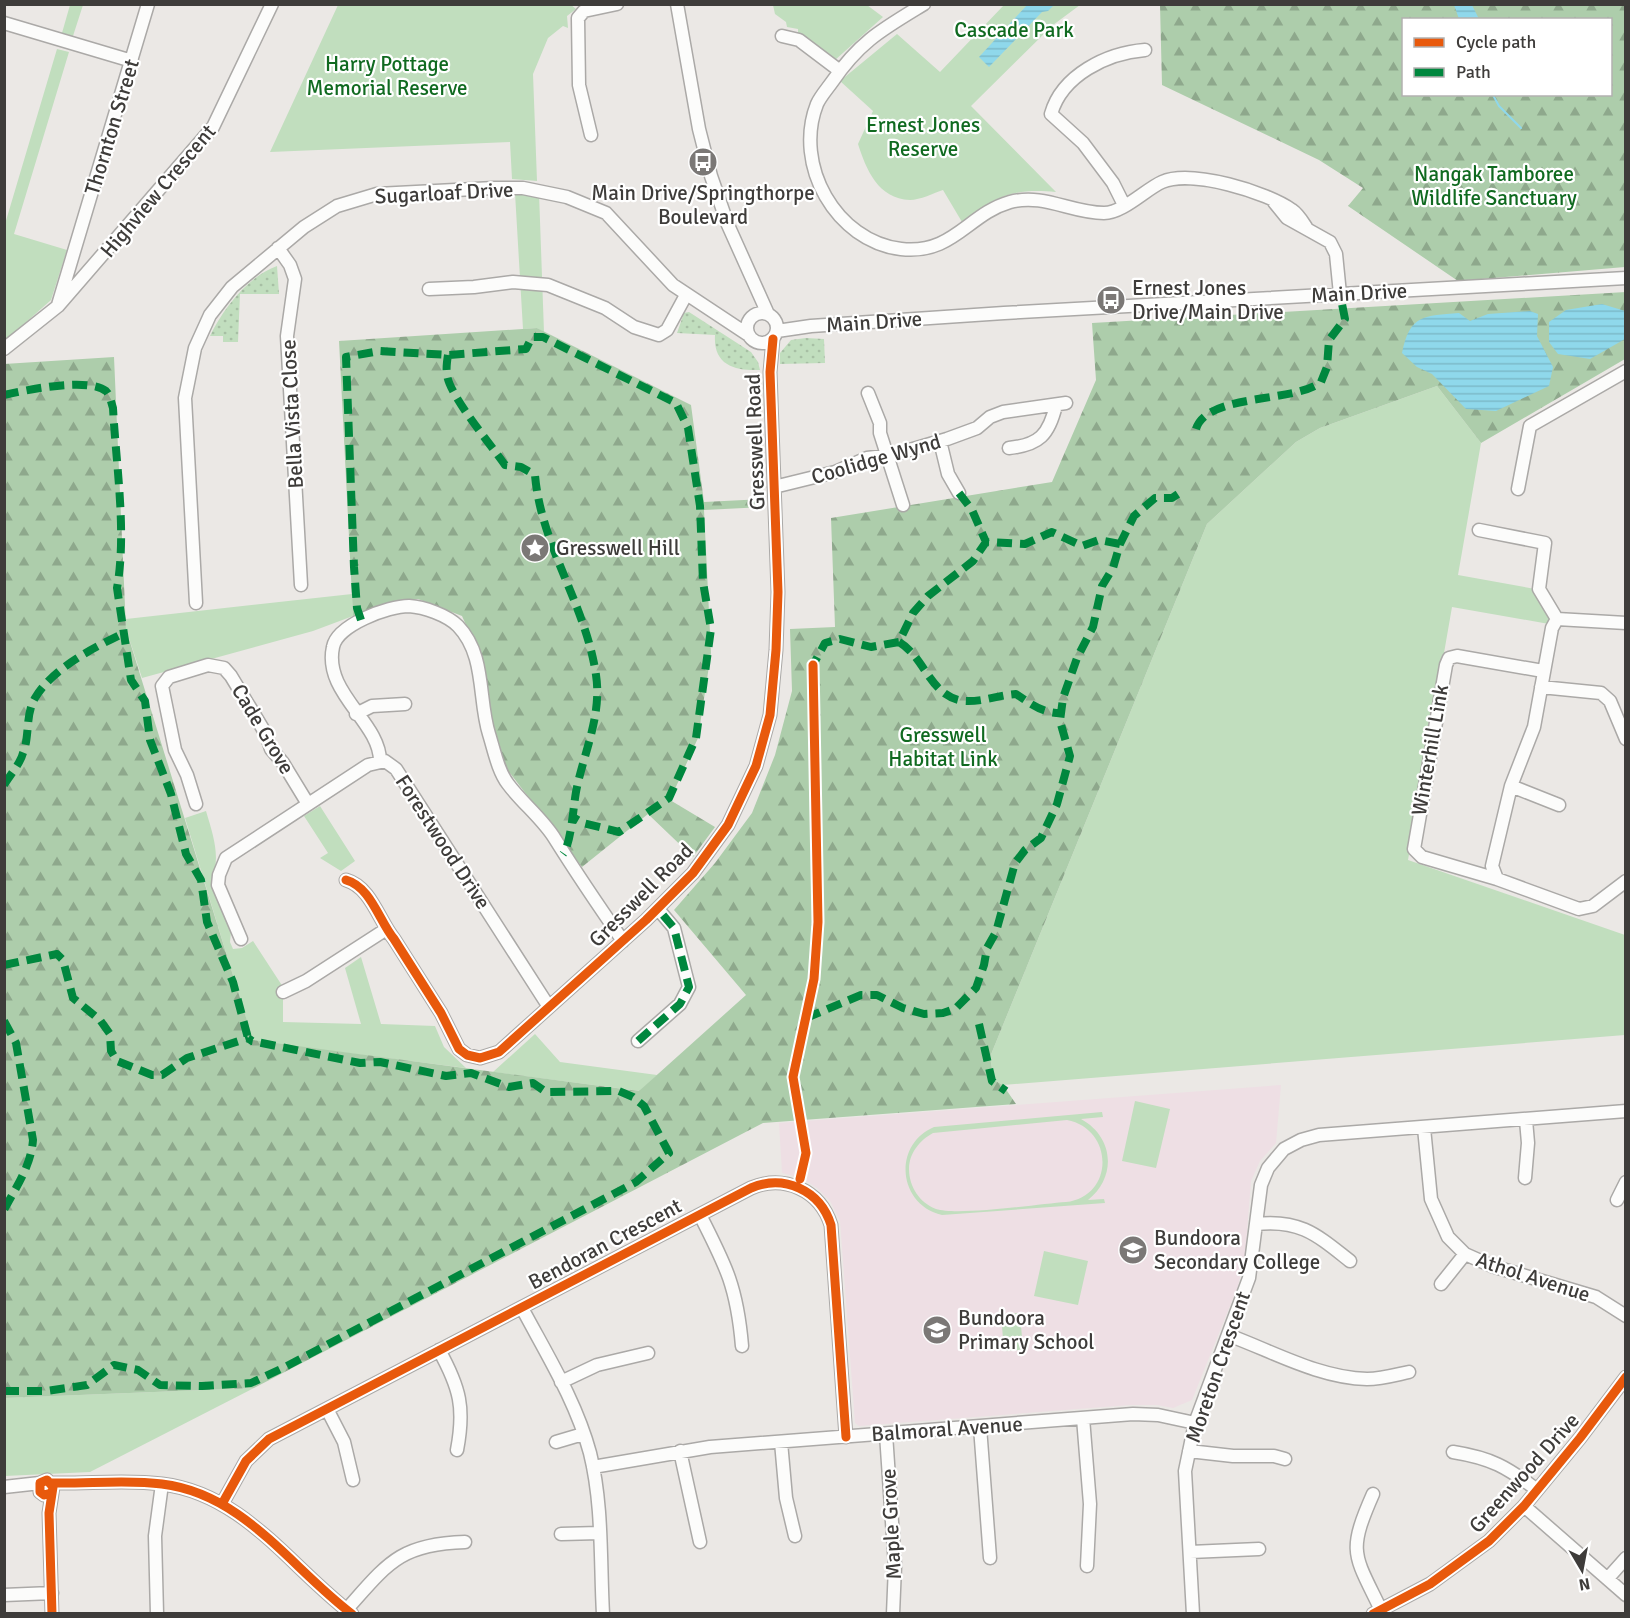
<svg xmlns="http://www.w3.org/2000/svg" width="1630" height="1618" font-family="Signika,sans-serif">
<defs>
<pattern id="forest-firs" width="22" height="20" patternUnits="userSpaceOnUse" patternTransform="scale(1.5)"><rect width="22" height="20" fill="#adcdab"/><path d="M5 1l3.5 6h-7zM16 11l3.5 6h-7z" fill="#8ea88c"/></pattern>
<pattern id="garden-dots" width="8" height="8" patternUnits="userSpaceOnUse" patternTransform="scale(1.5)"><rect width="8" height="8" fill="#c1debe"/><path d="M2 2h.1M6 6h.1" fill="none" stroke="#a7bfa4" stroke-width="1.8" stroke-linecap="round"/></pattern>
<pattern id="water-rules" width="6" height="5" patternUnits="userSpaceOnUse" patternTransform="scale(1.5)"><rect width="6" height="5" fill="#8fd8eb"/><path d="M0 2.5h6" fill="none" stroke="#7cbaca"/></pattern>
</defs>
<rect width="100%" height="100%" fill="#ebe8e5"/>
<path fill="#eedfe4" d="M1281 1085 1276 1143 1260 1161 1251 1181 1245 1257 1238 1286 1192 1400 1173 1408 1157 1405H1130L859 1426 855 1423 840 1221 830 1201 817 1188 801 1178 782 1173 779 1123Z"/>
<path fill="#c1debe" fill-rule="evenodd" d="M570 4 576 9 567 16 568 28 563 26 548 38 533 74 537 181 512 179 510 142 270 152 338 5Z
M70 5H83L73 36 62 33Z
M773 5H867L883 17 834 61 798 34V29L787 27 786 22 775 14Z
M1004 5H1080L1053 25 971 106 1056 192C1014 188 995 196 962 222L943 190C934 193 920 200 910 200 878 199 866 169 858 144L873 111 840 81 897 34 940 72Z
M57 49 69 52 14 234 67 250 51 300 5 341V224Z
M515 193H539L544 332 537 328 523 329Z
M1437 386 1481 443 1458 575 1535 589 1551 614 1549 624 1452 607 1408 860 1625 935V1035L1003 1085 994 1080 990 1057 1207 524 1296 442 1320 428Z
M352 594 353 616 313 631 142 678 126 629V619Z
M320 806 355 861 341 871 320 858 328 853 304 816Z
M206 811C214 838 221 857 211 884L231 932 230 942 233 949 242 948 253 941 283 987V1022L361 1024 345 968 361 957 381 1024 435 1026 444 1047 466 1068 253 1041 185 818Z
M535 1034 560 1062 657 1075 640 1091 493 1072Z
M1135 1101 1170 1109 1156 1168 1122 1161Z
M1102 1112 1103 1117 1081 1119C1114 1137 1117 1177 1088 1200L1104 1199 1105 1203 942 1215C898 1205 892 1145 934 1127ZM1067 1120C1114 1129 1115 1196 1066 1202 1039 1204 958 1216 936 1209 920 1203 909 1187 909 1169 909 1153 920 1140 933 1133Z
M1044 1251 1088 1261 1078 1305 1034 1296Z
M1020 1313 1023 1350 1004 1351 1001 1314Z
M254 1388 90 1472 5 1476 4 1398Z"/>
<path fill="url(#forest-firs)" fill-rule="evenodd" d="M1160 5H1625V267L1458 281 1348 206 1363 188 1319 160 1162 85ZM1404 20H1610V94H1404Z
M1626 292 1625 359 1481 443 1437 386 1320 428 1296 442 1207 524 990 1057 994 1080 1003 1085 1016 1104 763 1123 254 1388 5 1398 4 364 114 357 126 629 253 1040 639 1091 746 995 674 910 715 863 752 813 775 755 792 691 790 629 835 627 831 518 1052 482 1096 380 1092 323Z
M537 328 691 405 704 502 765 499 766 507 704 510 711 653 698 738 670 800 715 827 693 857 648 814 582 867 506 768 495 741 483 663 462 616 418 599 390 602 353 616 339 341Z"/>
<path fill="url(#garden-dots)" d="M277 266 279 294H240L238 342H223V336H210C223 309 248 276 277 266Z
M689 312 751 352 758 362 760 370C735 371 713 365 715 335L677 333 684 313Z
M806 338 824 339 825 363 780 364V353L791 340Z"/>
<path fill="url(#water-rules)" d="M1027 5H1054L1048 11 1042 12 989 67 979 57Z
M1454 5H1472L1479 19H1459Z
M1602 304 1625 311V339L1590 359 1558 354 1549 342V322L1566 310Z
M1530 311 1538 314 1537 336 1553 367 1549 386 1496 411 1466 409 1432 374 1417 367 1402 353C1410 314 1424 316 1459 313L1470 321 1488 314Z"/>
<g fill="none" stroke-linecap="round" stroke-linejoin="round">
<path stroke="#8fd8eb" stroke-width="2" d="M1493 95 1499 106 1521 128"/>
<g stroke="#aba9a7" stroke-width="15">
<path id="minor" d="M677 4 699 129 711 176 728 225 768 314
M924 4C883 29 860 41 832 82 827 89 820 97 817 104 793 165 836 241 901 249 953 255 968 214 1010 202 1044 193 1071 213 1104 213 1123 213 1146 189 1162 182 1191 169 1267 192 1292 210 1298 214 1302 221 1306 227
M4 23 132 61
M782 36 799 40 840 71
M591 135 579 85 578 18 584 11 617 4
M1274 202 1287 218 1330 242 1336 254 1340 294
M1124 205 1113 183 1083 143 1051 114C1062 75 1107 53 1145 50
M278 248 290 265 295 279 287 336 301 585
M429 289 474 287 513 282 548 285 605 308 634 327 659 335 667 330 686 295
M58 305 148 4
M747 328a15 15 0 1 1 30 0a15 15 0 1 1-30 0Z
M777 331 811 326 1004 313 1626 278
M4 349 58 306 213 127 272 4
M868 393 880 423V433L903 505
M940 441 948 474 959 493
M1009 448C1039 445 1049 435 1056 405
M774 487 835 472 867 458 893 455 947 439 977 428 990 417 1003 412 1066 403
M1518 489 1530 426 1626 371
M1479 530 1545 543 1539 589 1557 619
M196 603 185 398 195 348 210 315 232 287 304 227 337 206 377 194 494 188H523L567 197 606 213 673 285 747 334
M1557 619 1552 628 1534 727 1511 786 1492 866 1497 879 1579 909 1593 906 1626 881
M1557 619 1626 623
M1541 687 1601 693 1610 701 1626 739
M356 714 372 706 405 704
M380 761C380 722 323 693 333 647 337 625 388 606 409 606 424 607 447 615 458 626 486 655 478 699 489 734 494 750 498 771 508 784 522 803 543 819 555 839 577 874 600 908 623 941
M1511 786 1559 805
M196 804 187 775 175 750 162 686 169 677 208 665 224 668 231 676 266 734 271 749 283 763 308 804
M1497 879 1422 857 1414 849 1446 665 1449 658 1457 656 1543 671
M346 880C371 887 379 921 394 939L441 1013 459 1049 467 1055 480 1058 499 1052 646 920 693 873 728 825 756 766 770 715 776 650 778 592 770 372 773 339
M241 939 218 885 219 875 226 858 368 765 385 761 396 769 549 1007
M283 992 306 981 385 930
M638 1041 680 1004 689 987 674 928 658 909
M1424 1128 1431 1199 1448 1237 1465 1254 1492 1266 1596 1297 1626 1316
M1525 1178 1528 1143 1526 1120
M1617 1200 1626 1182
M700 1215C726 1266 737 1287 742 1346
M1256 1224C1300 1219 1317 1235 1350 1261
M1441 1284 1465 1254
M522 1308C547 1355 576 1401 590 1453 603 1505 600 1561 603 1614
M1228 1335C1272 1351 1319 1378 1367 1379 1381 1379 1395 1375 1409 1372
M439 1350C460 1388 465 1408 457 1450
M561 1382 597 1365 648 1353
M327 1409 344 1442 353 1480
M1083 1418 1090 1504 1087 1566
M980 1427 990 1558
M886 1434 895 1566 893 1614
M556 1442 583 1434
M781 1442 786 1498 795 1536
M680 1451 700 1542
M1189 1451 1233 1456H1274L1285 1459
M1453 1452C1491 1458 1507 1467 1537 1490
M593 1467 710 1447 1133 1414 1158 1415 1195 1423
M51 1483C88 1484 126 1479 162 1484 244 1494 290 1567 352 1614
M4 1487 40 1483
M51 1493 44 1495 40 1492V1483L47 1480 53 1487 49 1513 52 1614
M1373 1494C1347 1553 1354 1554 1381 1610
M222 1504 246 1461 269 1439 751 1188C784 1174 820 1190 831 1225L846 1437
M1524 1506 1626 1595
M561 1534 599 1533
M1190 1552 1259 1549
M1609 1577 1626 1558
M4 1595 52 1593
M347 1609C388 1563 400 1544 465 1542
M157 1614 155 1536 162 1484
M1193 1614 1185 1471 1195 1423 1249 1278 1261 1185 1268 1168 1284 1149 1301 1140 1319 1135 1626 1111
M1373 1614 1430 1584 1489 1541 1524 1506 1580 1438 1626 1377"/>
</g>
<use href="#minor" stroke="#fcfcfb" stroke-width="12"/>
<path stroke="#00873e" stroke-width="8" stroke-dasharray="15 8" stroke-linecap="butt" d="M448 355C447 361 446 368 447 374 448 394 492 446 505 465L521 467 535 475C541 546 586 605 596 675 602 714 585 750 577 787 573 804 572 842 563 854
M4 395C26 390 88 377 106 391 110 395 111 402 113 408 116 465 127 532 117 588L131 680 145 701 150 740 171 794 186 854 201 880 207 922 233 982 248 1038
M1196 429C1207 393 1295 403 1321 382L1327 367 1329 340 1345 319 1340 294
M959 493 972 510 986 542
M361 620 357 608 354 567 346 357 380 351 448 355 526 349 532 337H543L676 403 688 428 700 506 703 582 711 629 696 738 669 798 619 832 583 823 571 816
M899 642C926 658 930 698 965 701 983 702 999 695 1016 694 1031 704 1042 713 1060 713
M813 671V665L825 643 840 639 871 647 899 642 913 613 928 596 973 561 986 542 1025 544 1052 532 1082 546 1099 540 1120 544
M4 785C10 775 20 764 23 753 30 736 25 715 35 698 53 668 93 648 124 633
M4 965 57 954 63 960 73 998 100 1020 110 1034 111 1051 117 1061 152 1075H162L187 1058 248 1038
M806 1018 861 995H877L903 1008 924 1014 943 1013 955 1009 976 988 984 965 987 948 996 932 1015 863 1025 850 1041 838 1057 804 1070 756 1060 721 1063 698 1077 658 1093 627 1102 586 1113 568 1120 544 1134 516 1155 498H1172L1178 494
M4 1021 16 1043 33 1140C31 1166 16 1187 4 1210
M979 1024 992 1081 1006 1091
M638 1041 680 1004 689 987 674 928 658 909
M4 1391H46L87 1385 114 1365 138 1370 160 1385 202 1386 251 1383 285 1367 636 1182 669 1153 644 1106 633 1097 619 1091 546 1092 533 1083 509 1087 471 1073 446 1076 380 1062 360 1063 252 1041 248 1038"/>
<g stroke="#fff" stroke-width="13">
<path id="cycleway" d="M346 880C371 887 379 921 394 939L441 1013 459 1049 467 1055 480 1058 499 1052 646 920 693 873 728 825 756 766 770 715 776 650 778 592 770 372 773 339
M800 1179 806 1153 793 1077 814 979 818 922 813 665
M51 1483C88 1484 126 1479 162 1484 244 1494 290 1567 352 1614
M51 1493 44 1495 40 1492V1483L47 1480 53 1487 49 1513 52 1614
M222 1504 246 1461 269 1439 751 1188C784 1174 820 1190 831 1225L846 1437
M1373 1614 1430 1584 1489 1541 1524 1506 1580 1438 1626 1377"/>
</g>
<use href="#cycleway" stroke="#e8590c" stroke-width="9"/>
</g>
<defs>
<g id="bus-disc" transform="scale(1.5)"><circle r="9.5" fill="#7b7876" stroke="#fff"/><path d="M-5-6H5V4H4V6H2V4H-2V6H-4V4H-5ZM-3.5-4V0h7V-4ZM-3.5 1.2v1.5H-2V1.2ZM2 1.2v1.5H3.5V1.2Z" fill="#fff"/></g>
<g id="sight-disc" transform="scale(1.5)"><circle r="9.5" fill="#7b7876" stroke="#fff"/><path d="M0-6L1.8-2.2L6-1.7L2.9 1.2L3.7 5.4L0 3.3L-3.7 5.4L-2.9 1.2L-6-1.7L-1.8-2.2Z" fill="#fff"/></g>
<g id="school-disc" transform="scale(1.5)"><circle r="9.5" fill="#7b7876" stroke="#fff"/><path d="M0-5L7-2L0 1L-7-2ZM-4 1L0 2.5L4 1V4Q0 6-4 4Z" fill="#fff"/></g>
</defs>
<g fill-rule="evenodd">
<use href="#bus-disc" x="703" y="162"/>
<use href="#bus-disc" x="1111" y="300"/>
<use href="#sight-disc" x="535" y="548"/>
<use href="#school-disc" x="1133" y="1250"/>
<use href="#school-disc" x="937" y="1330"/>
</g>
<g text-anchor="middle" stroke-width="4.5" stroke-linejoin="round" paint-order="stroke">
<g font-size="21" fill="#106a20" stroke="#fff">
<text x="1014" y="37">Cascade Park</text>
<text x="387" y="71">Harry Pottage<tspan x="387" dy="24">Memorial Reserve</tspan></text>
<text x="923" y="132">Ernest Jones<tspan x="923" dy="24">Reserve</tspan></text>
<text x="1494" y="181">Nangak Tamboree<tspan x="1494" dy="24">Wildlife Sanctuary</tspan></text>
<text x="943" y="742">Gresswell<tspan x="943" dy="24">Habitat Link</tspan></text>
</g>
<g font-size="21" fill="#3e3c3a" stroke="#fff">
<text transform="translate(112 127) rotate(-73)" y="7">Thornton Street</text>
<text transform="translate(158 191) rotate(-50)" y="7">Highview Crescent</text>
<text transform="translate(444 193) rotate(-3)" y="7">Sugarloaf Drive</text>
<text transform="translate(1359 293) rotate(-3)" y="7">Main Drive</text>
<text transform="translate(874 322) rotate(-4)" y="7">Main Drive</text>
<text transform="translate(292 414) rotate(-93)" y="7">Bella Vista Close</text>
<text transform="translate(755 442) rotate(-92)" y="7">Gresswell Road</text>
<text transform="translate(876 459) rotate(-16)" y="7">Coolidge Wynd</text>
<text transform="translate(263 729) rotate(59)" y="7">Cade Grove</text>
<text transform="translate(1430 750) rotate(-80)" y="7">Winterhill Link</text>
<text transform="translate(443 842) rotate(57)" y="7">Forestwood Drive</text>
<text transform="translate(641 895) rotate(-45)" y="7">Gresswell Road</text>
<text transform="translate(605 1244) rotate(-28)" y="7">Bendoran Crescent</text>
<text transform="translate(1533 1277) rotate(18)" y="7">Athol Avenue</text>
<text transform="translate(1218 1367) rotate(-71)" y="7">Moreton Crescent</text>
<text transform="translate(947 1429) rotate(-4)" y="7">Balmoral Avenue</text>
<text transform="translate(1524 1473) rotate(-48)" y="7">Greenwood Drive</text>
<text transform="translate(891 1524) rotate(-93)" y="7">Maple Grove</text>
</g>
<g font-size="21" fill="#3e3c3a" stroke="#fff" text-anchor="start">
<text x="703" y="200" text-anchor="middle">Main Drive/Springthorpe<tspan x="703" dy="24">Boulevard</tspan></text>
<text x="1132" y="295">Ernest Jones<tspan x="1132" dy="24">Drive/Main Drive</tspan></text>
<text x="556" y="555">Gresswell Hill</text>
<text x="1154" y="1245">Bundoora<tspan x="1154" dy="24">Secondary College</tspan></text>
<text x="958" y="1325">Bundoora<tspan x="958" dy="24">Primary School</tspan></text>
</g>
</g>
<rect width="1630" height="1618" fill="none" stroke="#3e3c3a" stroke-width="12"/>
<rect x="1402" y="18" width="210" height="78" fill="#ffffff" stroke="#b2b1b0" stroke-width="1.5"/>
<rect x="1414" y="38" width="30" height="9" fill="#e8590c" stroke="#b2b1b0" stroke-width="1.5"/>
<text x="1456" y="48" font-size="18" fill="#3e3c3a">Cycle path</text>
<rect x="1414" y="68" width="30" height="9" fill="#00873e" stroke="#b2b1b0" stroke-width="1.5"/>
<text x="1456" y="78" font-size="18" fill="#3e3c3a">Path</text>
<g transform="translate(1582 1570) rotate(170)" stroke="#ffffff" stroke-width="4.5" paint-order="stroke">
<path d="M0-4.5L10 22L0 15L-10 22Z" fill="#3e3c3a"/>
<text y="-9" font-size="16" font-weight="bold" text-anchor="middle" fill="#3e3c3a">N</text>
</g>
</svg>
